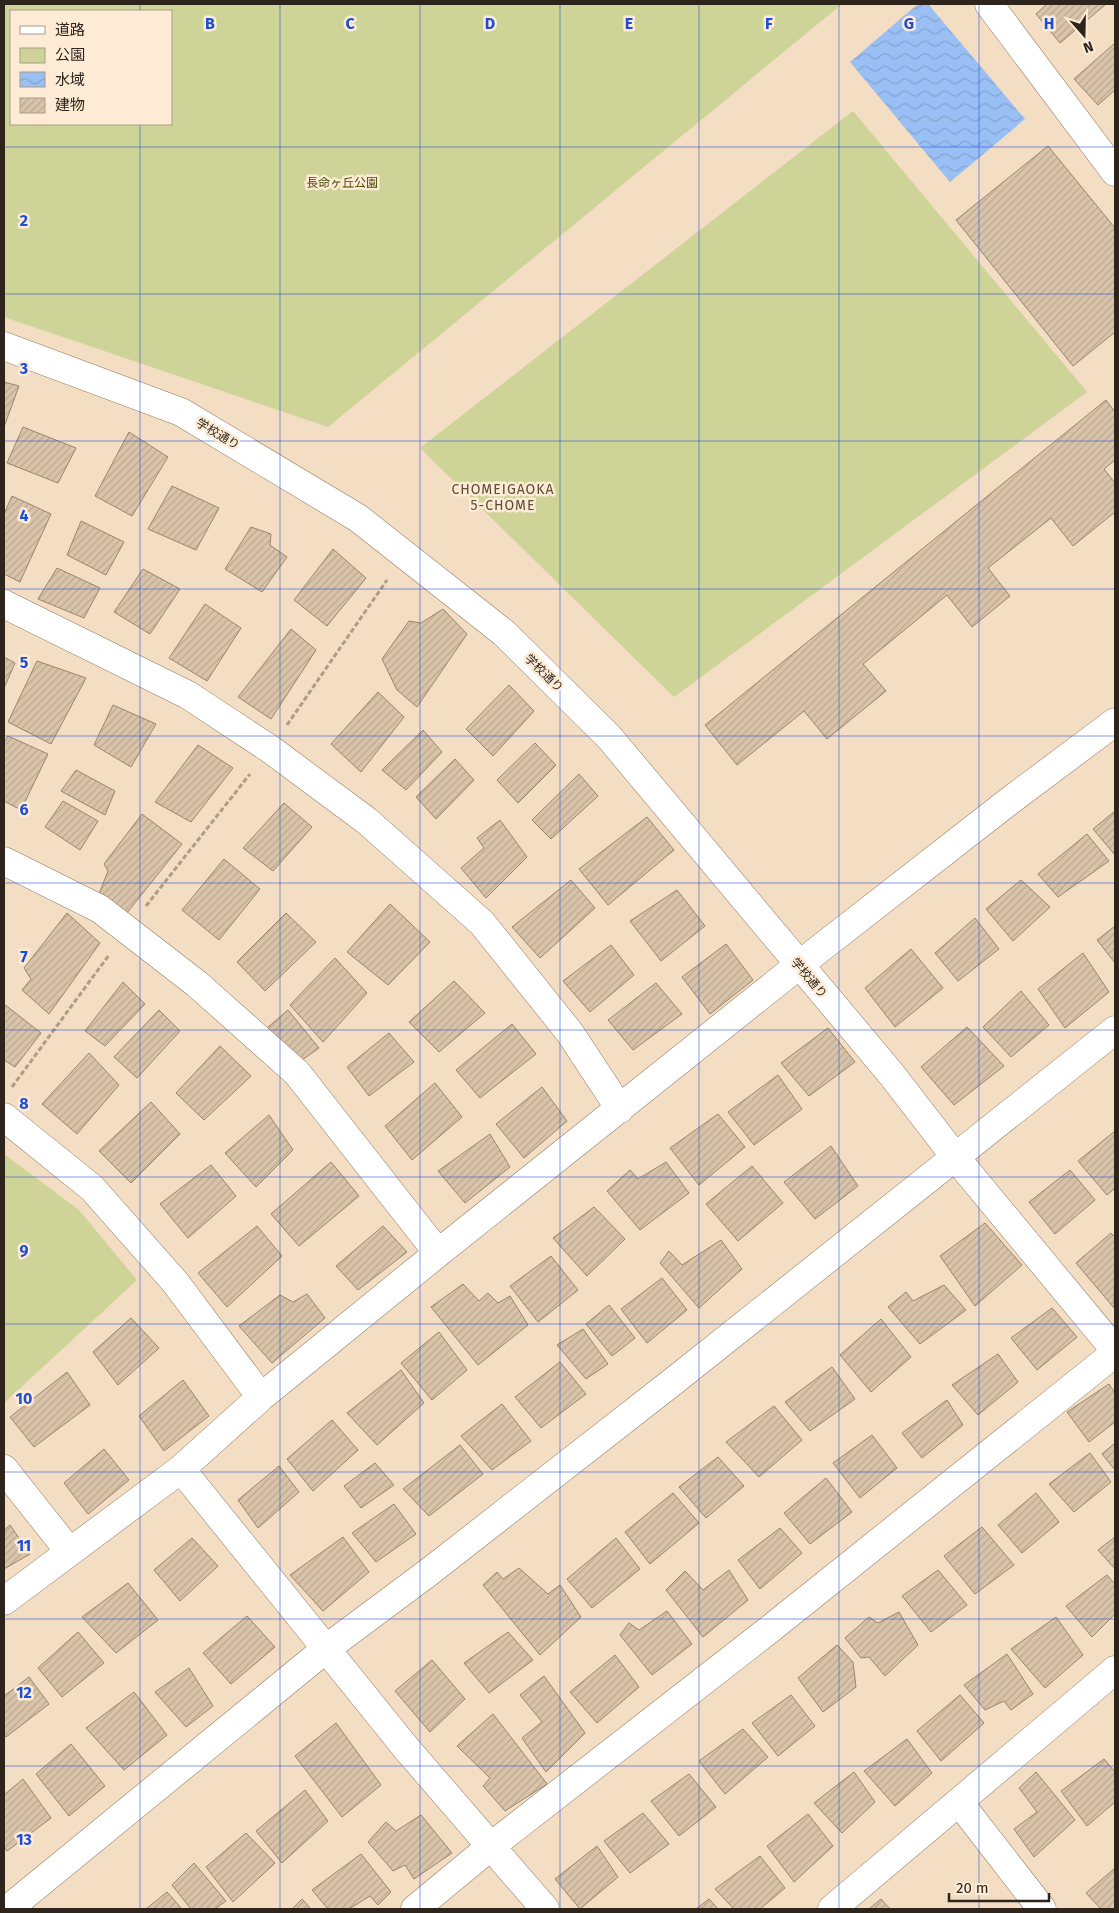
<svg xmlns="http://www.w3.org/2000/svg" width="1119" height="1913" font-family="'Fira Sans','Noto Sans JP',sans-serif">
<defs>
<pattern id="water-waves" width="16" height="10" patternUnits="userSpaceOnUse" patternTransform="scale(1.25)"><rect width="16" height="10" fill="#9abff5"/><path d="M0 5q4-4 8 0t8 0" fill="none" stroke="#85a4d1"/></pattern>
<pattern id="building-hatch" width="6" height="6" patternUnits="userSpaceOnUse" patternTransform="scale(1.25)"><rect width="6" height="6" fill="#d9c4a9"/><path d="M-1 1l2-2M0 6l6-6M5 7l2-2" fill="none" stroke="#bba891"/></pattern>
</defs>
<rect width="100%" height="100%" fill="#f3ddc3"/>
<path fill="#ced397" fill-rule="evenodd" d="M4 4H842L328 427 4 317ZM11 11H171V124H11Z
M853 111 1087 392 674 697 420 448Z
M4 1154 79 1210 137 1280 4 1403Z"/>
<path fill="url(#water-waves)" d="M918 4H928L1025 119 950 182 850 62Z"/>
<path fill="url(#building-hatch)" stroke="#99856c" d="M1047 4H1106L1060 43 1036 14Z
M1115 43V90L1098 105 1074 79Z
M1048 146 1115 228V332L1073 366 956 220Z
M4 382 19 386 4 427Z
M1106 400 1115 412V460L1104 469 1115 483V512L1073 546 1051 518 988 568 1010 596 972 627 947 595 863 664 886 691 827 739 804 711 737 765 705 725Z
M23 427 76 448 58 483 7 463Z
M129 432 168 457 132 516 95 496Z
M172 486 219 508 196 550 148 529Z
M12 496 51 514 20 582 4 574V514Z
M81 521 124 542 106 575 67 555Z
M251 527 271 534 270 545 287 557 262 592 225 569Z
M333 549 366 578 327 626 294 600Z
M57 568 100 588 84 618 38 599Z
M143 569 180 589 150 634 114 612Z
M205 604 241 628 207 681 169 658Z
M443 609 467 634 417 707 397 690 382 659 409 621 421 623Z
M291 629 316 650 271 719 238 697Z
M4 657 15 663 4 688Z
M37 661 86 678 51 744 8 722Z
M509 685 534 711 493 756 466 729Z
M378 692 404 717 361 772 331 744Z
M113 705 156 724 131 767 94 745Z
M423 730 442 752 406 790 382 770Z
M8 736 48 754 21 810 4 801V742Z
M535 743 556 765 518 803 497 780Z
M198 745 233 768 191 822 155 802Z
M455 759 474 780 436 819 416 797Z
M76 770 115 791 105 815 61 791Z
M579 774 598 796 551 839 532 820Z
M63 801 98 821 80 850 45 827Z
M284 803 312 827 273 871 243 848Z
M1115 811V855L1093 829Z
M142 814 182 844 126 914 99 894 108 871 104 864Z
M647 817 674 850 608 905 579 869Z
M500 820 527 857 486 898 461 868 484 848 477 838Z
M1087 834 1109 861 1058 897 1038 874Z
M224 859 260 889 219 940 182 910Z
M571 880 595 908 540 958 512 927Z
M1021 880 1050 907 1013 941 986 909Z
M677 890 705 926 661 961 630 921Z
M390 904 430 942 388 985 347 952Z
M67 913 100 943 49 1014 22 990 31 979 24 968Z
M286 913 316 942 265 991 237 962Z
M975 918 999 949 958 981 935 953Z
M1115 926V963L1097 940Z
M726 944 753 980 710 1014 682 977Z
M611 945 634 975 590 1012 563 981Z
M911 949 943 988 895 1027 865 988Z
M1083 953 1109 992 1065 1028 1038 989Z
M335 958 367 993 323 1042 290 1005Z
M454 981 485 1013 439 1052 409 1022Z
M123 982 145 1004 105 1046 85 1031Z
M656 983 682 1014 633 1050 608 1020Z
M1021 991 1049 1025 1011 1057 983 1027Z
M4 1004 41 1033 15 1067 4 1060Z
M159 1010 180 1031 137 1078 114 1057Z
M288 1010 319 1048 302 1060 267 1028Z
M512 1024 536 1054 480 1098 456 1070Z
M967 1027 1004 1066 954 1105 921 1067Z
M828 1028 855 1062 809 1096 781 1063Z
M389 1033 414 1062 369 1096 347 1067Z
M220 1046 251 1076 204 1120 176 1093Z
M89 1053 119 1085 77 1134 42 1104Z
M778 1075 802 1109 754 1145 728 1112Z
M435 1083 462 1117 412 1160 385 1126Z
M542 1087 567 1121 524 1158 496 1124Z
M151 1102 180 1134 131 1183 99 1151Z
M718 1114 745 1147 699 1185 670 1148Z
M269 1115 293 1150 256 1187 225 1153Z
M1115 1131V1188L1107 1195 1078 1161Z
M490 1134 510 1167 465 1203 438 1171Z
M831 1146 858 1186 815 1219 784 1182Z
M331 1162 359 1196 299 1246 271 1214Z
M666 1162 689 1193 640 1230 607 1191 630 1170 638 1179Z
M211 1165 236 1196 188 1238 160 1204Z
M752 1166 783 1203 738 1241 706 1204Z
M1070 1170 1095 1200 1055 1234 1029 1202Z
M594 1207 625 1239 587 1276 553 1238Z
M985 1223 1022 1265 975 1306 940 1256Z
M257 1226 282 1256 227 1307 198 1273Z
M383 1226 407 1252 358 1290 336 1266Z
M1111 1233 1115 1237 1114 1308 1076 1263Z
M721 1240 742 1269 699 1308 660 1263 669 1251 682 1265Z
M551 1256 578 1290 538 1322 510 1286Z
M662 1278 687 1310 647 1343 621 1309Z
M463 1284 479 1301 488 1293 498 1303 510 1296 528 1325 478 1365 431 1307Z
M944 1285 966 1310 920 1344 888 1307 906 1292 913 1301Z
M307 1294 325 1318 272 1363 239 1326 280 1295 293 1302Z
M609 1305 635 1338 612 1356 586 1324Z
M1052 1308 1077 1337 1037 1370 1011 1338Z
M131 1318 159 1348 118 1385 93 1352Z
M881 1319 911 1357 871 1392 840 1355Z
M583 1329 608 1364 586 1379 557 1345Z
M439 1332 467 1370 432 1400 401 1363Z
M998 1354 1018 1382 978 1415 952 1385Z
M560 1362 586 1394 541 1428 515 1397Z
M832 1367 855 1399 810 1431 785 1402Z
M401 1370 424 1403 377 1445 347 1413Z
M67 1372 90 1405 34 1447 10 1417Z
M183 1380 209 1416 164 1451 139 1416Z
M1109 1384 1115 1393V1422L1089 1442 1067 1412Z
M947 1400 963 1425 922 1458 902 1433Z
M502 1404 531 1441 492 1470 461 1436Z
M774 1406 802 1440 759 1477 726 1442Z
M332 1420 358 1450 313 1491 287 1459Z
M872 1435 897 1468 860 1498 833 1463Z
M1115 1443V1470L1102 1454Z
M460 1445 483 1474 429 1516 403 1489Z
M104 1449 129 1480 88 1514 64 1483Z
M1090 1453 1111 1482 1074 1512 1049 1484Z
M718 1457 744 1486 706 1518 679 1487Z
M375 1463 394 1485 361 1508 344 1486Z
M279 1466 299 1492 258 1528 238 1500Z
M826 1478 852 1512 810 1544 784 1513Z
M673 1493 699 1523 650 1564 625 1532Z
M1036 1493 1059 1522 1022 1553 998 1525Z
M394 1504 416 1534 376 1562 352 1533Z
M10 1525 30 1554 4 1569V1530Z
M982 1527 1014 1565 975 1594 944 1556Z
M780 1528 802 1553 760 1589 738 1560Z
M343 1537 369 1572 323 1611 290 1575Z
M1115 1537V1569L1098 1550Z
M192 1538 218 1566 180 1601 154 1570Z
M616 1538 640 1569 592 1608 567 1579Z
M519 1568 548 1594 560 1585 581 1617 540 1655 483 1585 497 1572 503 1579Z
M729 1570 748 1600 703 1637 666 1590 685 1571 703 1590Z
M938 1570 967 1605 931 1632 902 1596Z
M1107 1575 1115 1584V1614L1092 1637 1066 1606Z
M128 1583 158 1620 116 1653 82 1617Z
M667 1611 692 1644 652 1675 620 1635 629 1623 639 1630Z
M899 1612 918 1645 885 1676 869 1657 861 1658 845 1638 869 1617 878 1623Z
M247 1616 275 1647 231 1684 203 1653Z
M1056 1617 1083 1655 1045 1688 1011 1649Z
M78 1632 104 1663 62 1697 38 1668Z
M508 1632 533 1660 489 1693 464 1663Z
M837 1645 853 1662 856 1687 823 1712 798 1678Z
M1007 1654 1033 1694 1011 1710 1004 1701 985 1710 964 1685Z
M615 1655 639 1687 597 1723 570 1692Z
M432 1660 465 1699 430 1732 395 1691Z
M189 1668 213 1706 186 1727 155 1692Z
M544 1676 585 1733 546 1772 522 1738 542 1722 520 1695Z
M29 1677 49 1704 6 1737 4 1734V1696Z
M134 1692 167 1735 124 1770 86 1728Z
M791 1695 815 1726 778 1756 752 1723Z
M960 1695 984 1723 941 1761 917 1731Z
M493 1714 547 1784 505 1811 483 1786 490 1778 457 1746Z
M336 1723 381 1785 342 1817 295 1756Z
M743 1729 768 1757 725 1794 699 1761Z
M907 1739 932 1773 895 1806 864 1771Z
M71 1744 105 1786 69 1816 36 1774Z
M1104 1759 1115 1772V1802L1087 1826 1061 1791Z
M854 1772 875 1802 842 1833 814 1803Z
M1036 1772 1075 1820 1034 1857 1014 1829 1037 1812 1019 1788Z
M689 1774 716 1807 679 1836 651 1801Z
M23 1779 51 1818 7 1851 4 1847V1795Z
M305 1790 328 1821 282 1863 256 1831Z
M643 1813 669 1844 630 1873 604 1841Z
M808 1814 833 1846 794 1882 767 1846Z
M421 1815 452 1853 414 1879 405 1865 393 1871 368 1842 386 1822 396 1831Z
M246 1833 275 1863 233 1902 206 1867Z
M597 1846 618 1877 580 1909 555 1879Z
M361 1854 391 1892 378 1905 370 1896 349 1909H328L312 1890Z
M760 1856 785 1888 760 1909H734L715 1889Z
M194 1863 226 1901 215 1909H191L172 1885Z
M1115 1868V1909H1101L1086 1893Z
M167 1892 182 1909H146Z
M302 1899 311 1909H292Z
M709 1899 718 1909H696Z
M881 1899 890 1909H869Z"/>
<g fill="none" stroke-linecap="round" stroke-linejoin="round">
<g stroke="#907c64" stroke-width="29">
<path id="minor" d="M989 4 1115 172
M4 346 181 412 358 518 504 633 609 737 892 1075 956 1158 1115 1350
M4 604 188 695 270 749 367 821 482 923 570 1033 620 1109
M4 861 100 909 197 984 297 1073 438 1253
M4 1117 92 1188 175 1282 261 1397
M4 1469 69 1551
M181 1469 406 1748 545 1909
M4 1601 181 1469 261 1397 438 1253 799 965 1008 802 1115 722
M959 1802 1042 1909
M8 1909 327 1648 429 1572 675 1380 1115 1030
M415 1909 490 1847 770 1629 1115 1353
M832 1909 1115 1670"/>
</g>
<path stroke="#ad9c87" stroke-width="3" stroke-dasharray="5 2.5" stroke-linecap="butt" d="M287 725 387 580
M146 906 250 774
M12 1087 109 955"/>
<use href="#minor" stroke="#fff" stroke-width="28"/>
</g>
<path fill="none" stroke="#1d4ed8" stroke-width="1" stroke-opacity="0.55" d="M140 4V11M280 4V1909M420 4V1909M560 4V1909M699 4V1909M839 4V1909M979 4V1909M140 124V1909M4 147H1115M4 294H1115M4 441H1115M4 589H1115M4 736H1115M4 883H1115M4 1030H1115M4 1177H1115M4 1324H1115M4 1472H1115M4 1619H1115M4 1766H1115"/>
<g text-anchor="middle" stroke-width="5" stroke-linejoin="round" paint-order="stroke">
<g font-size="12" fill="#474a06" stroke="#fdebd6">
<text x="342" y="187">長命ヶ丘公園</text>
</g>
<g font-size="12" fill="#2d251b" stroke="#fdebd6">
<text transform="translate(218 434) rotate(31)" y="4">学校通り</text>
<text transform="translate(544 673) rotate(44)" y="4">学校通り</text>
<text transform="translate(809 978) rotate(50)" y="4">学校通り</text>
</g>
<g font-size="14" letter-spacing="1" fill="#5e4c35" stroke="#fdebd6">
<text x="503" y="494">CHOMEIGAOKA<tspan x="503" dy="16">5-CHOME</tspan></text>
</g>
</g>
<g font-size="16" text-anchor="middle" font-weight="bold" fill="#1d4ed8" stroke="#fdebd6" stroke-width="5" stroke-linejoin="round" paint-order="stroke">
<text x="210" y="29">B</text>
<text x="350" y="29">C</text>
<text x="490" y="29">D</text>
<text x="629" y="29">E</text>
<text x="769" y="29">F</text>
<text x="909" y="29">G</text>
<text x="1049" y="29">H</text>
<text x="24" y="226">2</text>
<text x="24" y="374">3</text>
<text x="24" y="521">4</text>
<text x="24" y="668">5</text>
<text x="24" y="815">6</text>
<text x="24" y="962">7</text>
<text x="24" y="1109">8</text>
<text x="24" y="1256">9</text>
<text x="24" y="1404">10</text>
<text x="24" y="1551">11</text>
<text x="24" y="1698">12</text>
<text x="24" y="1845">13</text>
</g>
<rect width="1119" height="1913" fill="none" stroke="#2d251b" stroke-width="10"/>
<rect x="10" y="10" width="162" height="115" fill="#fdebd6" stroke="#aa9c8b"/>
<rect x="20" y="26" width="25" height="8" fill="#ffffff" stroke="#aa9c8b"/>
<text x="55" y="35" font-size="15" fill="#2d251b">道路</text>
<rect x="20" y="48" width="25" height="15" fill="#ced397" stroke="#aa9c8b"/>
<text x="55" y="60" font-size="15" fill="#2d251b">公園</text>
<rect x="20" y="72" width="25" height="15" fill="url(#water-waves)" stroke="#aa9c8b"/>
<text x="55" y="85" font-size="15" fill="#2d251b">水域</text>
<rect x="20" y="98" width="25" height="15" fill="url(#building-hatch)" stroke="#aa9c8b"/>
<text x="55" y="110" font-size="15" fill="#2d251b">建物</text>
<g transform="translate(1084 35) rotate(160)" stroke="#fdebd6" stroke-width="4" paint-order="stroke">
<path d="M0-4L9 19L0 12L-9 19Z" fill="#2d251b"/>
<text y="-8" font-size="14" font-weight="bold" text-anchor="middle" fill="#2d251b">N</text>
</g>
<path d="M949 1893v8h100v-8" fill="none" stroke="#2d251b" stroke-width="2.5"/>
<text x="956" y="1893" font-size="15" fill="#2d251b" stroke="#fdebd6" stroke-width="4" paint-order="stroke">20 m</text>
</svg>
